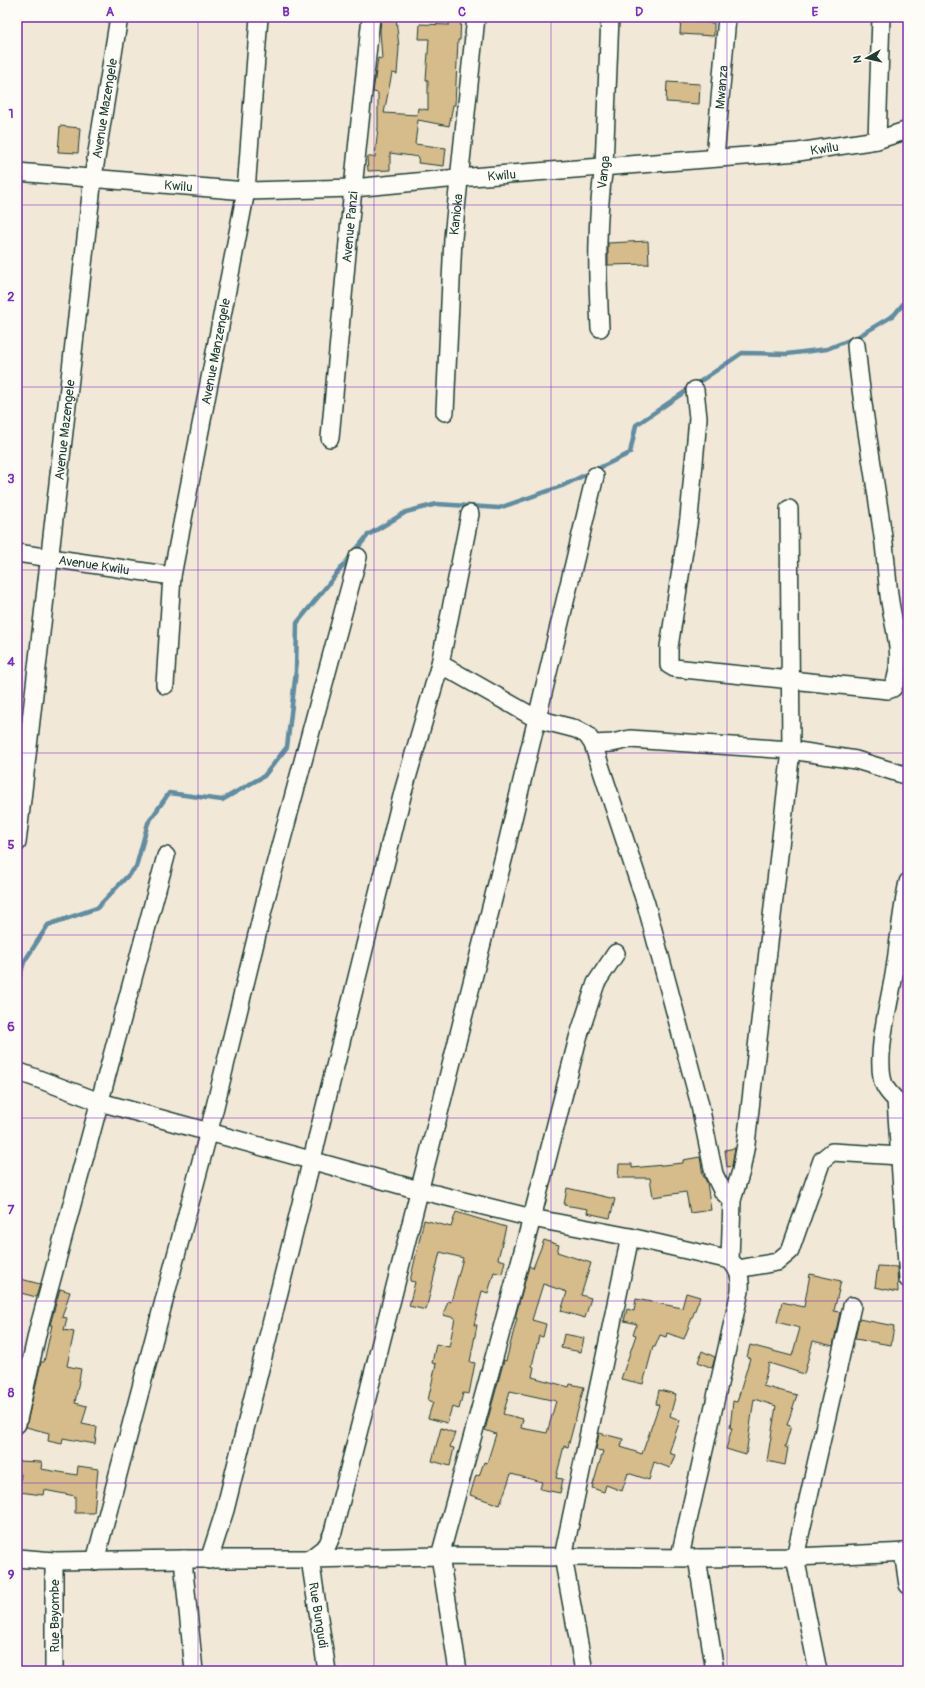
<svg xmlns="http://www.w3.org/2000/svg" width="925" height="1688" font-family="Pangolin,sans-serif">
<rect width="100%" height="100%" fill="#f1e8d7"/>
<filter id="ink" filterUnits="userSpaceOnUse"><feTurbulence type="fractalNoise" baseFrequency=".025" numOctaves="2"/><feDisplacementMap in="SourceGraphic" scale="8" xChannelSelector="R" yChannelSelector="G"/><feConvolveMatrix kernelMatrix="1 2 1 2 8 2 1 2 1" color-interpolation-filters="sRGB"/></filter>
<g filter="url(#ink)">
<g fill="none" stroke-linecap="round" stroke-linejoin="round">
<path stroke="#608da1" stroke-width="4.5" d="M17 985 24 962 48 925 97 908 136 867 148 823 169 793 222 800 264 776 287 747 296 671 297 623 368 535 406 512 437 504 499 508 562 486 630 453 636 425 742 353 787 354 827 349 859 336 894 315 908 298"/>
</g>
<path fill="#d6bb8b" stroke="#1f3d34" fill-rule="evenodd" d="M381 17H396L399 48 397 74 392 73 384 113 417 115 418 108 428 110V80H426L429 39H419L420 24 449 25 450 17H461L460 40H458L455 105H453L449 126 418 120 415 144 446 148 444 166 418 163 419 157 390 153V170L368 171 367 157H375L378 127V93L373 92 378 58 382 59 380 31Z
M681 17H701L700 22 714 23V36L680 34Z
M667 82 700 84 699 104 666 102Z
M60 126 80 128 78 153 58 152Z
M648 241 649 264 608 265V243Z
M735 1148 732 1166 727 1167 725 1150Z
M700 1157 703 1175 707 1183 711 1210 690 1213 686 1192 653 1197 650 1178H618L619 1164H632V1168L683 1163V1160Z
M567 1188 615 1199 610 1218 587 1213 588 1209 564 1205Z
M456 1212 506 1227 498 1259 505 1261 502 1274 494 1272 488 1293 482 1291 474 1325H477L470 1362 475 1363 469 1394 463 1393 459 1409 452 1407 447 1423 428 1418 433 1402 428 1400 436 1364 432 1363 436 1344 449 1347 455 1318 443 1315 448 1301 451 1302 463 1258 440 1252 426 1310 409 1306 415 1282 410 1281 424 1220 451 1227Z
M544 1240 559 1245 557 1252 591 1263 581 1295 591 1298 585 1318 561 1311 567 1292 543 1284 532 1320 546 1324 543 1337 539 1336 532 1366 534 1367 532 1377 569 1387 570 1384 584 1387 568 1447 564 1446 556 1478 563 1479 560 1493 540 1489 542 1482 511 1474 500 1505 470 1495 476 1475 479 1476 484 1462 487 1463 496 1434 485 1430 504 1360 506 1361 517 1318H515L529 1266 533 1268ZM510 1391 556 1401 547 1433 521 1428 523 1419 503 1414Z
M878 1266 897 1267 898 1292 875 1287Z
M810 1274 841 1281 834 1311 840 1312 833 1346 813 1341 804 1374 769 1363 763 1386 797 1395 787 1425 791 1426 785 1447 788 1448 785 1465 767 1461 776 1406 754 1399 746 1455 726 1449 732 1428H730L733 1401 737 1402 750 1358 747 1357 750 1345 792 1356 800 1328 777 1322 782 1302 804 1307Z
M17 1278 40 1284 36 1297 17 1292Z
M60 1289 70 1292 62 1317 67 1318 64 1330 74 1332 67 1366 81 1369 75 1403 87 1406 82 1424 97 1427 95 1444 63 1438 62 1444 48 1441 49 1433 26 1427 41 1362H44L52 1325H50Z
M686 1293 700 1297 684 1339 667 1333 666 1337 660 1335 655 1347H653L643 1384 621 1379 636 1335 633 1334 637 1324 624 1321 627 1309 634 1311 636 1299 682 1308Z
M859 1319 894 1326 891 1345 855 1339Z
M564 1334 584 1338 581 1352 561 1348Z
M702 1351 715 1357 712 1368 698 1362Z
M17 1358H21L17 1378Z
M659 1390 676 1394 670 1416 680 1420 669 1453 675 1455 670 1468 654 1462 649 1480 628 1473 622 1491 606 1485 604 1492 592 1488 603 1451 596 1450 599 1433 623 1439 621 1447 642 1454 659 1405 656 1404Z
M441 1428 455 1433 450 1447 454 1448 450 1466 432 1461Z
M17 1461 42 1462 41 1469 77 1475 78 1466 98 1469 94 1513H75V1496L44 1490 43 1495 19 1492 21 1474H17Z"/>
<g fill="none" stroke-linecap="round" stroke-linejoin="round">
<g stroke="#1f3d34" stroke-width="20">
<g id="minor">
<path d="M877 140 881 17"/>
<path id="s1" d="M715 158 727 17"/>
<path id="s2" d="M17 172 246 191 353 188 458 178 798 152 877 140 908 130"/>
<path id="s3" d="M600 328C597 274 596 220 604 166L610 17"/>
<path d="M695 390 698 418 689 518 669 647V665L674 668 888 690 893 688C906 655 893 628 889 595 887 578 886 561 884 544 875 477 862 412 856 345"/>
<path id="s4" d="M445 412 453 238 476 17"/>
<path id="s5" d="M330 438 353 188 371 17"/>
<path id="s6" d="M17 553 172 576"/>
<path d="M440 664 537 719 576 729 587 735 593 744 646 904 699 1101 714 1174 723 1192 732 1200"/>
<path id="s7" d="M165 685 172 576 246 191 259 17"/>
<path d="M593 744 612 743 630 739 791 750 856 760 908 776"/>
<path id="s8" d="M17 843 93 177 119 17"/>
<path d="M908 882C901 913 899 944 894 975 889 1003 877 1050 882 1077 883 1087 890 1094 896 1100L908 1279"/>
<path d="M17 1071 100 1102 419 1190 532 1218 630 1237 730 1260"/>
<path d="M738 1269 777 1262 790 1251 822 1160 832 1152 900 1156"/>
<path d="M17 1424 38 1330 166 856"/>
<path d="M903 1552 908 1585"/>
<path d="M680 1556 740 1291C741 1277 739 1270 730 1260L732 1200 741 1171 746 1144 791 750 789 509"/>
<path d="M17 1558 54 1561 184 1559H310L440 1556 697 1558 795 1557 908 1552"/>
<path d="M697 1558 715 1671"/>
<path d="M184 1559V1571L194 1671"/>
<path d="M209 1560 225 1510 403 792 440 664 470 514"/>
<path d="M95 1561 209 1131 265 902 358 557"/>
<path d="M54 1671V1561"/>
<path d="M327 1671 310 1559 327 1546 333 1532 505 852 595 476"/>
<path d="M458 1671 440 1556 532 1218 578 1038 596 983 616 953"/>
<path d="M584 1671 563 1557 630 1237"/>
<path d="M818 1671 795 1557 852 1306"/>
</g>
</g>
<use href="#minor" stroke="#fdfcf7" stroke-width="17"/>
</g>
</g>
<path fill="none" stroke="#7b2cbf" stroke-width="1" stroke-opacity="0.55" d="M198 17V1671M374 17V1671M551 17V1671M727 17V1671M17 205H908M17 387H908M17 570H908M17 753H908M17 935H908M17 1118H908M17 1301H908M17 1483H908"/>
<g text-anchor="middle" stroke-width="4" stroke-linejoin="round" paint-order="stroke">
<g font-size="13" fill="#1f3d34" stroke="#fdfcf7">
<text dy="5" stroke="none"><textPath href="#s1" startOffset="71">Mwanza</textPath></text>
<text dy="5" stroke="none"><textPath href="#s8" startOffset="740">Avenue Mazengele</textPath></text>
<text dy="5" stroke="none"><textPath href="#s2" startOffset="810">Kwilu</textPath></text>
<text dy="5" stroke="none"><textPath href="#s3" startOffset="156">Vanga</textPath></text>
<text dy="5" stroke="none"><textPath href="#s2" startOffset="486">Kwilu</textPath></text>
<text dy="5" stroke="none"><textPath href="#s2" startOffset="162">Kwilu</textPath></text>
<text dy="5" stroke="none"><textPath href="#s4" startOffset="198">Kanioka</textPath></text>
<text dy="5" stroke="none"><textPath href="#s5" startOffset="212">Avenue Panzi</textPath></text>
<text dy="5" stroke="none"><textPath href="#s7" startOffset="338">Avenue Manzengele</textPath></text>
<text dy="5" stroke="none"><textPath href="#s8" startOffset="416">Avenue Mazengele</textPath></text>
<text dy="5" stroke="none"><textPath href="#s6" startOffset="78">Avenue Kwilu</textPath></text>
<text transform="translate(319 1615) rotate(81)" y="5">Rue Bungudi</text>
<text transform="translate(54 1616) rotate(-90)" y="5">Rue Bayombe</text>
</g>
</g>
<rect width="925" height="1688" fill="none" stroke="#fdfcf7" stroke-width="44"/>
<g transform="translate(867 58) rotate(262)" stroke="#fdfcf7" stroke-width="3" paint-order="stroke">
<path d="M0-3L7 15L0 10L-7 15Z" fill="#1f3d34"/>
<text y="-6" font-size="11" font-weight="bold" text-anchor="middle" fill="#1f3d34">N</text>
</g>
<rect x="22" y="22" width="881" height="1644" fill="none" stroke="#7b2cbf" stroke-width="1.5"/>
<g font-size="13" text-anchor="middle" font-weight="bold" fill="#7b2cbf">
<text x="110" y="16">A</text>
<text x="286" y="16">B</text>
<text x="462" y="16">C</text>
<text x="639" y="16">D</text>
<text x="815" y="16">E</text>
<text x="11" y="118">1</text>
<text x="11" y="301">2</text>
<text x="11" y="483">3</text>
<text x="11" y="666">4</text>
<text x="11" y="849">5</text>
<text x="11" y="1031">6</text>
<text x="11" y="1214">7</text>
<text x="11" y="1397">8</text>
<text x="11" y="1579">9</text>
</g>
</svg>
